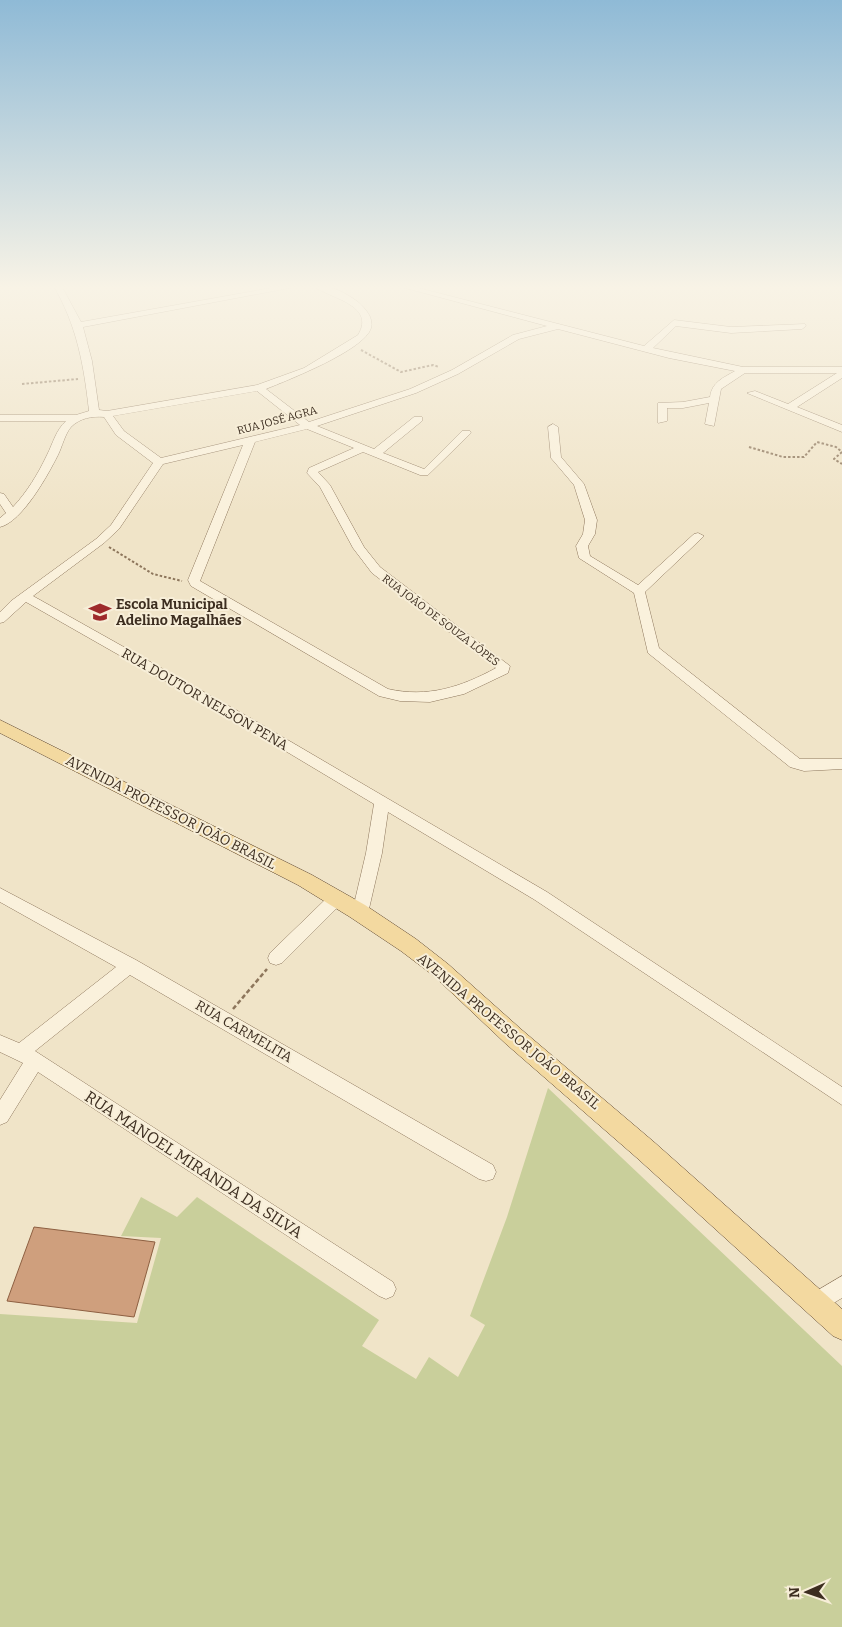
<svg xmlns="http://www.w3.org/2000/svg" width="842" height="1627" font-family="Bitter,serif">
<rect width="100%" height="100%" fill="#f0e4c8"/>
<path fill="#c9cf9b" d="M548 1088 842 1366V1627H0V1314L137 1323 161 1238 121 1236 141 1197 177 1217 197 1197 379 1320 362 1346 416 1379 429 1357 458 1377 485 1325 470 1316 507 1217Z"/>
<path fill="#cf9f7d" stroke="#8d5f41" d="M34 1227 155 1242 134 1317 7 1301Z"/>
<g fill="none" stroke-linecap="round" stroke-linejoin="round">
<g stroke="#8d765c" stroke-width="1">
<path id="minor" d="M53 285H61L81 322 288 285H305L83 327 92 361 99 410 107 411 257 385 304 368 358 335C377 304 327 298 312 285 328 284 345 292 358 302 365 308 374 318 371 328 365 350 288 380 266 389L309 422 410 389 452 370 513 335 547 326 394 285H407L644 346 674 320 731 327 805 324 806 326 802 329 731 333 676 326 653 348 743 367H842V378L797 407 842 425V432L747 393 755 391 788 404 837 373H745L721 389 714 426 705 424 709 403 683 408H667V421L658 423V403L683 402 710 397C712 382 723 378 735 371L669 358 558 329 519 339 458 374 416 393 317 426 374 449 414 417H422V421L383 453 424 469 462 431H470L471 433 428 475H420L363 452 318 472 330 485 364 547 380 567 510 666 508 673 464 694 430 702 400 701 379 696 191 586 188 580 243 445 163 464 119 529 104 543 33 596 252 719 547 892 842 1087V1105L535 900 388 812 382 853 368 913 366 918 360 919 354 918 352 913 366 853 374 804 242 725 26 602 4 622 0 623V612L11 601 96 539 111 525 153 463 116 435 104 417C92 416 80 418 71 427 65 434 62 447 58 455 48 475 22 522 0 527V518L6 513 0 504V493L4 494 13 507C27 492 38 474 47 455 53 443 56 430 66 421H0V415H76L89 411C84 366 77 325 53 285ZM257 391 300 425 161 458 124 431 113 416ZM307 429 354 448 309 468 307 473 320 487 353 548 372 573 496 668C461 687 428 698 388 689L200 581 255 442Z
M553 424 558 427 561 457 584 484 597 520 595 534 588 546 590 556 638 585 694 534 698 533 704 536 645 592 659 648 800 759H842V769L804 771 790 767 648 653 634 593 579 558 576 546 583 534 585 520 574 485 551 458 548 427Z
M0 888 136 960 493 1165 496 1172 493 1179 486 1181 479 1179 130 975 35 1051 393 1282 396 1289 393 1296 386 1299 379 1296 38 1072 7 1122 0 1125V1100L23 1063 0 1052V1035L19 1043 116 967 0 902Z
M337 892 343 894 345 898 343 902 282 963 276 965 270 963 268 958 270 953 331 894Z
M842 1276V1298L815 1314 808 1310 804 1303 808 1296Z"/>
</g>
<g stroke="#5b4430" stroke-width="1">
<path id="major" d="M0 720 312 875 365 905 416 939 448 964 522 1030 654 1142 842 1309V1340L833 1336 637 1158 506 1044 434 976 401 951 350 917 298 885 0 733Z"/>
</g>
<path stroke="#8d765c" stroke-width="2" stroke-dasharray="2.5 2" stroke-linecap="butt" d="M361 350 401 372 433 365 439 367
M22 384 78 379
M749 447 783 457H804L817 442 836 447 842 452
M842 452 834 459 842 464
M109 547 153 574 182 581"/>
<path stroke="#8d765c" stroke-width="2.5" stroke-dasharray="4.5 2.5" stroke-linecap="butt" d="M233 1009 267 969"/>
<use href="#minor" fill="#faf1dc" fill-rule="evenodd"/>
<use href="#major" fill="#f3d9a0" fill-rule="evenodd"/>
</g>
<linearGradient id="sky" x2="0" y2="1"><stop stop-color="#8fbad6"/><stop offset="0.56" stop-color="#f8f3e6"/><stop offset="1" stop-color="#f8f3e6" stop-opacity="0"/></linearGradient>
<rect width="842" height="513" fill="url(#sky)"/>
<defs>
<g id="school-bare" transform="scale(1.725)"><path d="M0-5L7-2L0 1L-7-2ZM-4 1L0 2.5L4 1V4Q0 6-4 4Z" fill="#9e2a2b" stroke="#f7eed8" stroke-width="2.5" paint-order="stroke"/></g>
</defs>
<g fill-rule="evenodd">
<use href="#school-bare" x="100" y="612"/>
</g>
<g text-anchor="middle" stroke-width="4" stroke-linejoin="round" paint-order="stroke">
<g font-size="11" fill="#3d2e20" stroke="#f7eed8">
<text transform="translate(277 420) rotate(-15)" y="4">RUA JOSÉ AGRA</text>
<text transform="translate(441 620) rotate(37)" y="4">RUA JOÃO DE SOUZA LÓPES</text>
</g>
<g font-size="14" font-weight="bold" fill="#3d2e20" stroke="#f7eed8" text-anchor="start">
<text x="116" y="609">Escola Municipal<tspan x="116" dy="16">Adelino Magalhães</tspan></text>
</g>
<g font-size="14" fill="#3d2e20" stroke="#f7eed8">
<text transform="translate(205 699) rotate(30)" y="5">RUA DOUTOR NELSON PENA</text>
<text transform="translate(171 812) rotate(27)" y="5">AVENIDA PROFESSOR JOÃO BRASIL</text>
<text transform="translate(244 1031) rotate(30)" y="5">RUA CARMELITA</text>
<text transform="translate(509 1031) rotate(40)" y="5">AVENIDA PROFESSOR JOÃO BRASIL</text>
</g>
<g font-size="16" fill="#3d2e20" stroke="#f7eed8">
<text transform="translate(194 1164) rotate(33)" y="6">RUA MANOEL MIRANDA DA SILVA</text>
</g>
</g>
<g transform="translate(807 1592) rotate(268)" stroke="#f7eed8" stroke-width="4" paint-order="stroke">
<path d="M0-4L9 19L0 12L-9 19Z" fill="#3d2e20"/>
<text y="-8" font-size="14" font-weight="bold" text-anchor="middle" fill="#3d2e20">N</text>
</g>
</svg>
